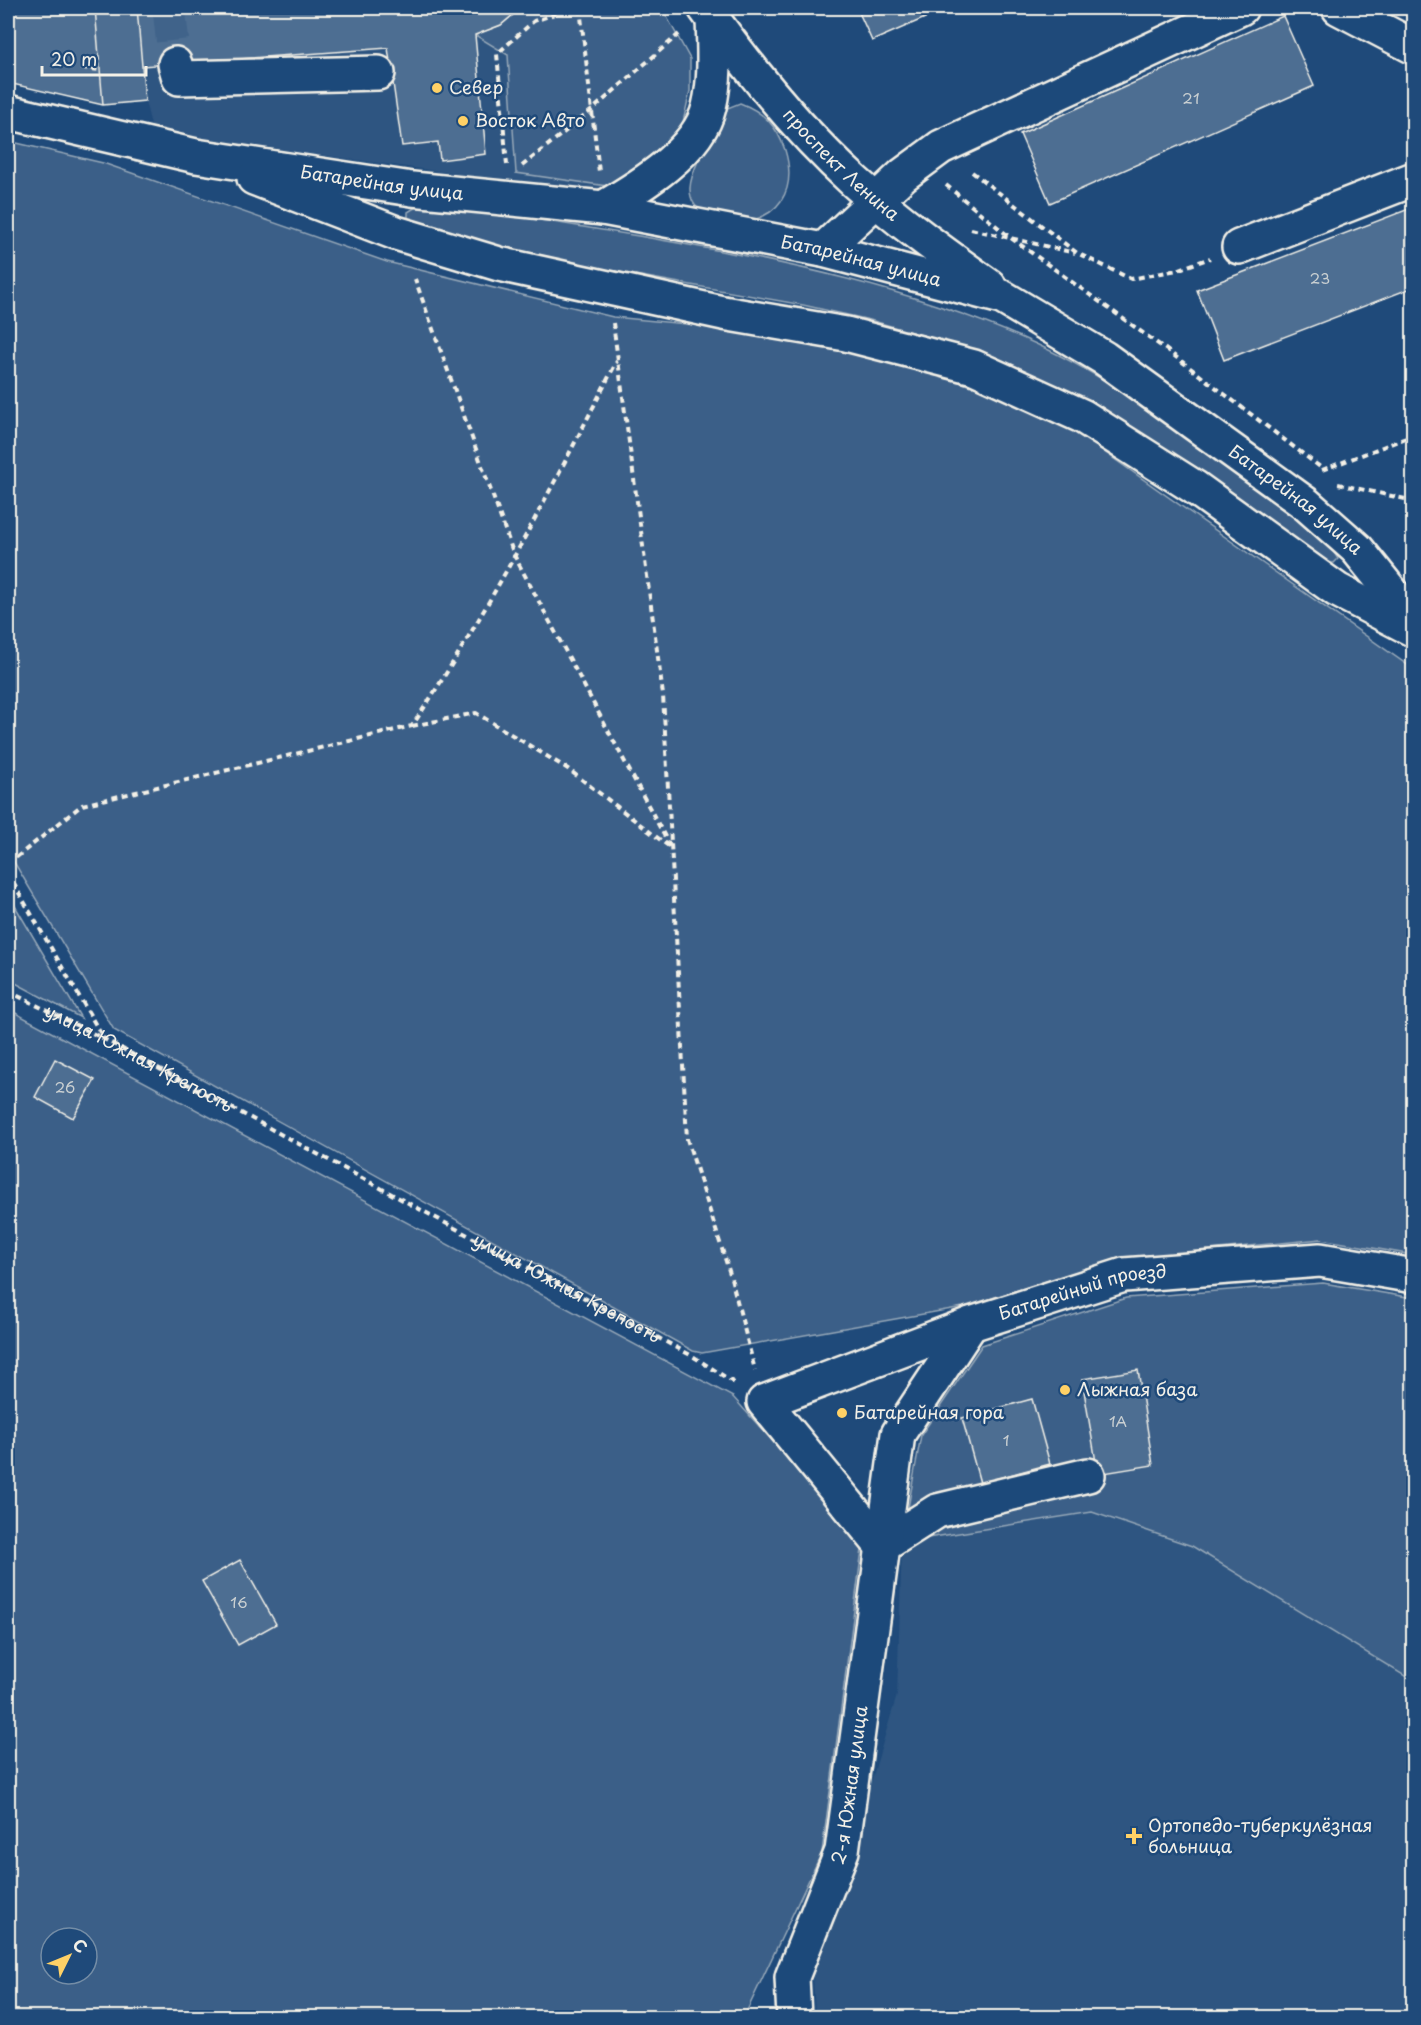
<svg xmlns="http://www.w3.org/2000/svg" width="1421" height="2025" font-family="'Playpen Sans',sans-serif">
<rect width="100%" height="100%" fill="#1f4a7a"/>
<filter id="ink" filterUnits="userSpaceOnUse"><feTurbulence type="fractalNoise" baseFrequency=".0167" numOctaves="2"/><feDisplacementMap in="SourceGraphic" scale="12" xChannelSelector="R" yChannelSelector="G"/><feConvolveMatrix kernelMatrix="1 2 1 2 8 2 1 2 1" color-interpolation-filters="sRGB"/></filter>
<g filter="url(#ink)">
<path fill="#2d5581" d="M8 8H662L690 59V91L608 191 567 189 166 134 152 129 145 101 103 105 8 83Z
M1092 1512 1192 1546 1413 1681V2017H815L813 1977 897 1695 902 1542Z"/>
<path fill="#3a5f88" stroke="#97a8b8" stroke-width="1.5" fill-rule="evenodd" d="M521 8H662L690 59V91L681 131 656 161 608 191 607 186 516 173 508 55 475 35 501 25Z
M740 103C764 112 777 126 785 150 812 239 688 238 690 188 691 167 715 130 725 109Z
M8 141 103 163 387 262 613 317 718 327 844 350 973 386 1073 430 1413 669V1255L1321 1239 1117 1259 963 1307 702 1353 693 1351 114 1030 8 852Z
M416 207C495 211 572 225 650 238 781 261 912 288 1034 343 1133 388 1233 470 1322 533L1338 559 1334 563H1327L1202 473 1089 401 980 352 870 320 803 305 479 247 408 220V212Z
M8 894 81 1018 8 979Z
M8 1009 733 1397 863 1542 822 1852 744 2017H8ZM51 1938H87V1974H51Z
M1323 1283 1413 1298V1681L1192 1546 1092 1512 902 1542 921 1435 982 1345 1126 1298Z"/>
<path fill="#4d6e92" stroke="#f4f1e8" stroke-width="1.5" d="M8 8H137L145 101 103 105 8 83Z
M95 8H137L145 101 103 105Z
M137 8H521L501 25 475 35 486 154 440 160 438 142 402 146 388 48 142 66Z
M857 8H948L872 41Z
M1283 16 1314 86 1050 203 1020 134Z
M1414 207V287L1224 360 1197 290Z
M55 1059 95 1080 73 1118 35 1097Z
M1138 1370 1153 1465 1098 1474 1082 1379Z
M1032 1399 1050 1464 980 1483 962 1418Z
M240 1560 276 1624 238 1645 202 1581Z"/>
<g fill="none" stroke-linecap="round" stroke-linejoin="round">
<path stroke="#3f638a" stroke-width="33" stroke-dasharray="33 16" stroke-linecap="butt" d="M169 8 175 64"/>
<g stroke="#f4f1e8" stroke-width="38">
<g id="minor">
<path id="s2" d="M705 8C748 68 800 132 855 182 897 220 943 253 989 286"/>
<path d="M1339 8 1414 47"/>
<path d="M175 64 179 78 378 73"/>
<path id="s3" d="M8 112 196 156 412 189 603 208 823 250 1002 297 1104 358 1306 504 1357 549 1414 620"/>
<path d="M254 178 396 233 499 264 723 313 846 334 974 367 1082 416 1194 487 1337 590 1414 630"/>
<path d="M603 208C639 187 699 151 709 107 716 78 714 49 713 19"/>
<path d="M1239 247 1414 179"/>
<path d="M823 250 903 175 941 147 1241 8"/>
<path id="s4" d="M882 1546 764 1402 971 1324 1124 1275 1320 1260 1414 1276"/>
<path d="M882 1546 937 1511 1088 1475"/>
<path id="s5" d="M794 2018 792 1977 842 1851 898 1434 971 1324"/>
</g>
</g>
<g stroke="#f4f1e8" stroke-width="4" stroke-dasharray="6 4.5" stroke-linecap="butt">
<path d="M580 8 599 172"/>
<path d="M81 68 100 70"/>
<path d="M507 165 497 54 534 21 573 8"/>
<path d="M522 166 592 110 679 34"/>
<path d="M972 172 1077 253 1131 279 1177 270 1210 258"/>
<path d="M946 185 1011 238 1168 351 1324 470"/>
<path d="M971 229 1075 253"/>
<path d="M613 323 663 695 687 1139 730 1274 755 1370"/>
<path d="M1322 470 1414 435"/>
<path d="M1338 484 1414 501"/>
<path d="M412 726 476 713 568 769 671 848 514 555 415 279"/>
<path d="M8 864 82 805 412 726C490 610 553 485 617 361"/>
<path d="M8 874 104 1039"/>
<path id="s1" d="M8 991 104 1039 694 1357 736 1384"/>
<path d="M8 2015 11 2018"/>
</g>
<use href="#minor" stroke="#1f4a7a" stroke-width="33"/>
</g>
</g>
<g fill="#ffd166" stroke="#1f4a7a" stroke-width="2">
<circle cx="437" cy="88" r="6"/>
<circle cx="463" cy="121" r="6"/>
<circle cx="1065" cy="1390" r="6"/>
<circle cx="842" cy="1413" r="6"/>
<path d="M1131 1827h6v6h6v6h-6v6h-6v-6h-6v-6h6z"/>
</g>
<g text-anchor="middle" stroke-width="5" stroke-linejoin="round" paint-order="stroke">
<g font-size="15" fill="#cad0d2">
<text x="1191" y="104">21</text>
<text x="1320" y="284">23</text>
<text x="65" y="1093">26</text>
<text x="1118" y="1427">1А</text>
<text x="1006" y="1446">1</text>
<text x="239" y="1608">16</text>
</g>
<g font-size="18" fill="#f4f1e8" stroke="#1f4a7a" text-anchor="start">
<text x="449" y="94">Север</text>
<text x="475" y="127">Восток Авто</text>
<text x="1077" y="1396">Лыжная база</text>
<text x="854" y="1419">Батарейная гора</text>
<text x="1148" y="1832">Ортопедо-туберкулёзная<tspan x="1148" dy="21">больница</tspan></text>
</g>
<g font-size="18" fill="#f4f1e8" stroke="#1f4a7a">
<text dy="6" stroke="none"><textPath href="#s2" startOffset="208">проспект Ленина</textPath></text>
<text dy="6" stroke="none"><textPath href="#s3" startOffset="381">Батарейная улица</textPath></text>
<text dy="6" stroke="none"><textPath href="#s3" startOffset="867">Батарейная улица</textPath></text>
<text dy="6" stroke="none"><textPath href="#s3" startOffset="1370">Батарейная улица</textPath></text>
<text dy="6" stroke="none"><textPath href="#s1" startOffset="147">улица Южная Крепость</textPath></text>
<text dy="6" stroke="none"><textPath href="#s1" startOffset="633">улица Южная Крепость</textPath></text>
<text dy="6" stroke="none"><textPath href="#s4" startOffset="524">Батарейный проезд</textPath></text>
<text dy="6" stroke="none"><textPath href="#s5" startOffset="243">2-я Южная улица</textPath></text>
</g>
</g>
<rect width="1421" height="2025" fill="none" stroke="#1f4a7a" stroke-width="30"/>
<rect x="15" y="15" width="1391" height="1995" fill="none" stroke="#f4f1e8" stroke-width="2" filter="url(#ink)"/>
<g transform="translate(69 1956) rotate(47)"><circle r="28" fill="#1f4a7a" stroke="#748da6" stroke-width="1.5"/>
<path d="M0-4.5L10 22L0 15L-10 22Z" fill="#ffd166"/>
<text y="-9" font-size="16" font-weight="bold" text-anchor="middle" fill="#f4f1e8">С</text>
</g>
<path d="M42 66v9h104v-9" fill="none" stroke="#f4f1e8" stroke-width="3"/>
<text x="51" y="66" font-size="18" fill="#f4f1e8" stroke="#1f4a7a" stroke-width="4.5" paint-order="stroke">20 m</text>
</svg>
